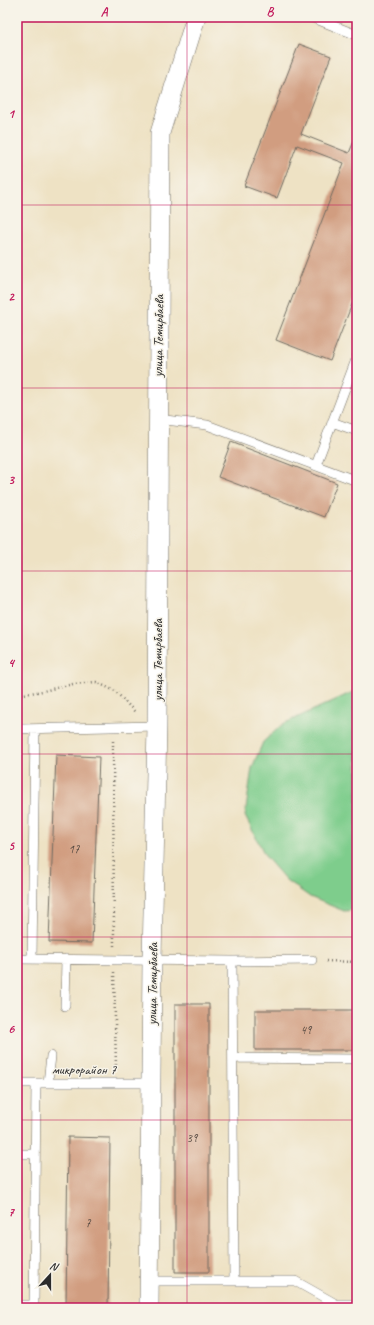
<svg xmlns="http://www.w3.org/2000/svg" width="374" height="1325" font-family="Caveat,sans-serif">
<rect width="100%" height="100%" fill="#f7f3e8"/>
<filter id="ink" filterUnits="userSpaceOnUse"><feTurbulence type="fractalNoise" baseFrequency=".025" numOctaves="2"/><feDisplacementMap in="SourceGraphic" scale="8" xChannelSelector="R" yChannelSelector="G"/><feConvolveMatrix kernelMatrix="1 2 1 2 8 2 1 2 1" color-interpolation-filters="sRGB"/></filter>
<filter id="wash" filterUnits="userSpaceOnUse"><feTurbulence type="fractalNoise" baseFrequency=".012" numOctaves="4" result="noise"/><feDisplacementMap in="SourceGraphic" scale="16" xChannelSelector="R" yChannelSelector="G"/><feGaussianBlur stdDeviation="0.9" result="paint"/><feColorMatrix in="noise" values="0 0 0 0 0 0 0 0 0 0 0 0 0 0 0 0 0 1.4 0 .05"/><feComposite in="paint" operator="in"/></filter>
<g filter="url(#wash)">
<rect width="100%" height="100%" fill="#eee2c4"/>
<path fill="#7ecd8c" stroke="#547c5c" d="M357 690V910L344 911 310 897 286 880 266 857 245 816 252 768 263 742 283 724Z"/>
<g id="blocks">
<path fill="#d19d80" d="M299 44 331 56 301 134 349 153 357 134V202L355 208 357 209V291L330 361 276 340 344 163 297 145 277 198 244 186Z
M231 442 337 483 324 517 218 477Z
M56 755 99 757 92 943 49 942Z
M175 1004H209V1272H175Z
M255 1010H357V1050H255Z
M68 1137 110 1138 108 1308H66Z"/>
</g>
</g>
<g filter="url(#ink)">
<use href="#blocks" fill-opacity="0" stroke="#6f6b61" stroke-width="1"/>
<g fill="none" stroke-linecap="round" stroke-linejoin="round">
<g stroke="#6f6b61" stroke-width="10">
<path id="service" d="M311 17 357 35
M157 419 207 425 357 481
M332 422 357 431
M316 465 357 357
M17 729 157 726
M17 959 232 961 234 1281
M32 959 35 729
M232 961 312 960
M65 1006 66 959
M233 1058 357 1059
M17 1083H151
M48 1083 51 1056
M17 1154H35
M149 1281H295L336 1304H357
M17 1305H34L36 1083"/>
</g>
<g stroke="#6f6b61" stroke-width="20">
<path id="minor" d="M149 1308 152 959 157 726 160 133 196 17"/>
</g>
<path stroke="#6f6b61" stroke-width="2.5" stroke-dasharray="1 3" stroke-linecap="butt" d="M17 695 43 691 73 684 96 682 115 691 136 713
M113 741 114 947
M326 961 357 962
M114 972 116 1069"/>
<use href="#service" stroke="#fff" stroke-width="9"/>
<use href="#minor" stroke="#fff" stroke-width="19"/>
</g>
</g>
<path fill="none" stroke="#c2185b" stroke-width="1" stroke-opacity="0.55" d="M187 17V1308M17 205H357M17 388H357M17 571H357M17 754H357M17 937H357M17 1120H357"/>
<g text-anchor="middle" stroke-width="3" stroke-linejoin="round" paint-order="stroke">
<g font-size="12" fill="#544840">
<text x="74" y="853">17</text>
<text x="306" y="1034">49</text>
<text x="192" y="1142">39</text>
<text x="88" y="1227">7</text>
</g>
<g font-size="14" fill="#2b2b2b" stroke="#f7f3e8">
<text transform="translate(158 336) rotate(-89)" y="5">улица Темирбаева</text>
<text transform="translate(157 660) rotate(-90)" y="5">улица Темирбаева</text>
<text transform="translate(152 984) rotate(-89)" y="5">улица Темирбаева</text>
<text x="84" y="1074">микрорайон 7</text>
</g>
</g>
<rect width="374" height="1325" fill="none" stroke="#f7f3e8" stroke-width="44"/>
<g transform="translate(50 1275) rotate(21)" stroke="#f7f3e8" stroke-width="3" paint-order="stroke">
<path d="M0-3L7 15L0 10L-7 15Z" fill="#2b2b2b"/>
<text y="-6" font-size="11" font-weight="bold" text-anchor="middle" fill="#2b2b2b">N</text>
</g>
<rect x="22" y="22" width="330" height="1281" fill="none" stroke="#c2185b" stroke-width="1.5"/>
<g font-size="13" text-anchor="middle" font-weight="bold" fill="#c2185b">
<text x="104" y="16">A</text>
<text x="270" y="16">B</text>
<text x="11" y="118">1</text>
<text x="11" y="301">2</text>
<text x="11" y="484">3</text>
<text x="11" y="667">4</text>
<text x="11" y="850">5</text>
<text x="11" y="1033">6</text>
<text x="11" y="1216">7</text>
</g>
</svg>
